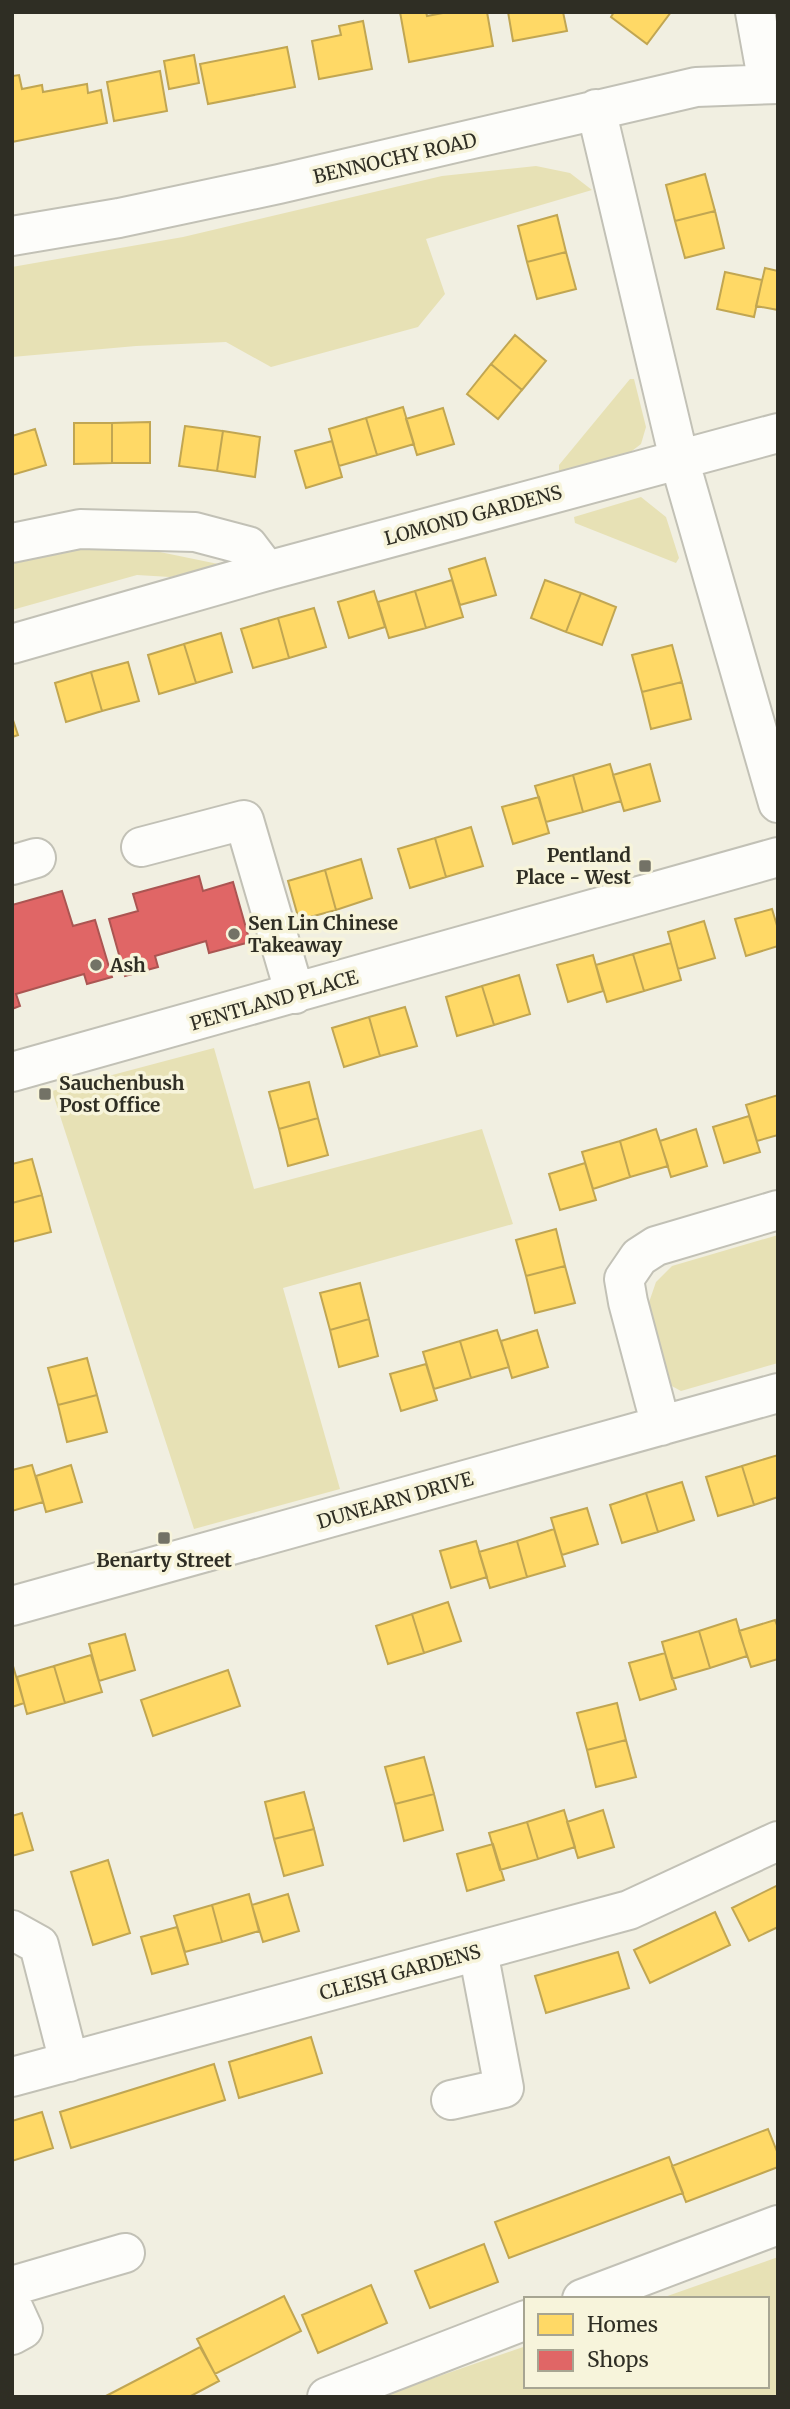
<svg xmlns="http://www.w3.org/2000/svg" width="790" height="2409" viewBox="0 0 790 2409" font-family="Merriweather,serif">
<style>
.green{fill:#e7e1b5}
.homes{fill:#ffd966;stroke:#c1a652;stroke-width:2}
.shops{fill:#e06666;stroke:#ab5552;stroke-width:2}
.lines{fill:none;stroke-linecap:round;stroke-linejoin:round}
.minor-casing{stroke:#c2c1b6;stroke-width:42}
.minor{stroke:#fdfdfa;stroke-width:38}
.poi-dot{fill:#737266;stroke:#f7f4db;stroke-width:2.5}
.labels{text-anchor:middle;stroke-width:7;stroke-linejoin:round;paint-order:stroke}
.street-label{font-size:19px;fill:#2f2e24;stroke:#f7f4db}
.poi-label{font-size:19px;font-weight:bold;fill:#2f2e24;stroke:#f7f4db;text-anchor:start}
</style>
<rect width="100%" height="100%" fill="#f1efe1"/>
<path class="green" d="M536 166 570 173 592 190 426 239 445 294 418 327 271 367 226 342 136 346 12 357V267L183 237 442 176Z
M630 379H634L646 427 641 444 628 454 559 472V465Z
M641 497 666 517 679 558 676 563 575 523 574 517Z
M83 545 155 551 223 565 170 577 137 575 12 610V560Z
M214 1048 254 1189 482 1129 513 1224 283 1288 340 1489 194 1529 52 1091Z
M778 1235V1363L681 1391 668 1384 647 1308 656 1282 672 1266Z
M778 2257V2397H379L526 2346V2386H767V2299H659Z"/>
<path class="homes" d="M400 12H426L427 16 448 12H487L493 46 409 62Z
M508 12H563L567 31 513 41Z
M614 12H671L647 44 611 17Z
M363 21 372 69 319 79 312 41 341 35 339 26Z
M287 47 295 87 208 104 200 64Z
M194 55 199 83 169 89 164 61Z
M160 71 167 111 114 121 107 82Z
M19 75 22 89 42 85 43 92 87 84 88 93 101 90 107 123 12 142V76Z
M705 174 715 211 675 221 666 185Z
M715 211 724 248 685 258 675 221Z
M557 215 566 252 527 262 518 226Z
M566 252 576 289 537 299 527 262Z
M765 268 778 271V310L756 306Z
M725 272 762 280 754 317 717 309Z
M515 335 546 361 522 390 491 364Z
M491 364 522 390 498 419 467 394Z
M403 407 414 444 377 455 366 418Z
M443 408 454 444 417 455 406 419Z
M366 418 377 455 339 466 329 429Z
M150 422V463H112V423Z
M74 423H112V463L74 464Z
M185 426 223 431 217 471 179 466Z
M35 429 46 465 12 475V436Z
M223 431 260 437 255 477 217 471Z
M332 441 342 477 306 488 295 451Z
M485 558 496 595 460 605 449 569Z
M452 580 463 617 426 628 415 591Z
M545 580 581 593 566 632 531 618Z
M374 591 385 627 349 638 338 602Z
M415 591 426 628 389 638 378 602Z
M581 593 616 607 602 645 566 632Z
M314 608 326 647 289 658 278 618Z
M278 618 289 658 253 668 241 629Z
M221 633 232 672 196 683 184 644Z
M184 644 196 683 159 694 148 655Z
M672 645 682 682 642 692 632 655Z
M128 662 139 701 102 711 91 672Z
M91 672 102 711 66 722 55 683Z
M682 682 691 719 651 729 642 692Z
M12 717 18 735 12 737Z
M610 764 621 801 583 812 573 775Z
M650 764 660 801 624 811 613 775Z
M573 775 583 812 546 822 535 786Z
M539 797 549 833 513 844 502 807Z
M471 827 483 866 446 877 435 838Z
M435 838 446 877 410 888 398 849Z
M361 859 372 898 336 910 325 870Z
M325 870 336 910 299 920 288 881Z
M772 909 778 929V946L746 956 735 919Z
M704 921 715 958 678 969 668 932Z
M671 943 681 980 644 991 633 954Z
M633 954 644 991 607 1002 596 965Z
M593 955 603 991 568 1002 557 965Z
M519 975 530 1014 494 1025 482 986Z
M482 986 494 1025 457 1036 446 997Z
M405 1007 417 1046 380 1056 369 1017Z
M369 1017 380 1056 344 1067 332 1028Z
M309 1082 318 1118 279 1129 269 1092Z
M778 1095V1135L757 1141 746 1105Z
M749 1116 760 1152 724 1163 713 1127Z
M318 1118 328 1155 288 1166 279 1129Z
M656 1129 668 1166 630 1177 620 1141Z
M696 1129 707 1166 671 1177 660 1141Z
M620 1141 630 1177 593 1189 582 1152Z
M32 1159 42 1195 12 1203V1164Z
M585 1163 596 1200 560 1210 549 1174Z
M42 1195 51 1232 12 1242V1203Z
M556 1229 565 1266 526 1276 516 1240Z
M565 1266 575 1303 535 1313 526 1276Z
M360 1283 369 1319 330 1330 320 1293Z
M369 1319 378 1356 339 1367 330 1330Z
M497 1330 509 1367 471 1378 460 1341Z
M537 1330 548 1367 512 1378 501 1341Z
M460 1341 471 1378 434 1389 423 1352Z
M87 1358 97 1395 58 1405 48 1368Z
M426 1364 437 1400 401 1411 390 1374Z
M97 1395 107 1432 67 1442 58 1405Z
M778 1455V1497L754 1505 742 1466Z
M32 1465 43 1502 12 1511V1470Z
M71 1465 82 1502 46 1512 36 1476Z
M742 1466 754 1505 718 1516 706 1477Z
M682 1482 694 1520 658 1532 646 1493Z
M646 1493 658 1532 622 1543 610 1505Z
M587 1508 598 1544 562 1555 551 1518Z
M554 1529 565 1566 527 1577 517 1541Z
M476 1541 487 1577 451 1588 440 1551Z
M517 1541 527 1577 490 1588 479 1552Z
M448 1602 461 1641 424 1653 412 1614Z
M412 1614 424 1653 388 1664 376 1626Z
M736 1619 747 1656 710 1668 699 1631Z
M775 1620 778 1628V1659L751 1667 739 1631Z
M699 1631 710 1668 672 1679 662 1642Z
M125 1634 135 1670 99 1681 89 1644Z
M665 1653 676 1689 640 1700 629 1663Z
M91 1655 102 1692 65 1703 54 1666Z
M13 1666 24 1703 12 1707V1667Z
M54 1666 65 1703 27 1714 17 1677Z
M228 1670 240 1706 153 1736 141 1700Z
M617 1703 626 1740 587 1750 577 1713Z
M626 1740 636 1777 596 1787 587 1750Z
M424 1757 434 1794 395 1804 385 1767Z
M304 1792 314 1829 274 1839 265 1802Z
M434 1794 443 1830 404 1841 395 1804Z
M564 1810 575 1847 538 1859 527 1822Z
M603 1810 614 1847 578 1858 567 1822Z
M22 1813 33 1850 12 1856V1816Z
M527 1822 538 1859 500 1870 489 1833Z
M314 1829 323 1865 284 1876 274 1839Z
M493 1844 504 1880 467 1891 457 1854Z
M108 1860 130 1933 93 1945 71 1872Z
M778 1885V1927L749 1941 732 1908Z
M249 1894 259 1931 222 1942 212 1905Z
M288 1894 299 1931 263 1942 252 1905Z
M212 1905 222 1942 185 1952 174 1916Z
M715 1912 730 1945 650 1983 634 1950Z
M177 1927 188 1964 152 1974 141 1937Z
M618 1952 629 1988 546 2013 535 1976Z
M311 2037 322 2073 239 2098 229 2062Z
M214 2064 225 2100 71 2148 60 2112Z
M42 2112 53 2148 12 2161V2121Z
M768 2129 778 2154V2167L686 2202 672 2166Z
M669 2157 683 2193 509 2258 495 2222Z
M484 2244 498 2282 430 2308 415 2271Z
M371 2285 387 2323 318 2353 302 2315Z
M284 2296 301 2331 215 2374 197 2339Z
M200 2347 219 2381 189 2397 106 2396Z"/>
<path class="shops" d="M199 876 203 891 233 882 250 942 209 953 206 941 155 956 158 967 125 976 109 919 138 911 133 894Z
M62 891 73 926 95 920 112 977 87 984 84 974 16 994 20 1006 12 1009V905Z"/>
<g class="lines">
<defs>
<path id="minor" d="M755 12 768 84
M596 109 679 459 778 803
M12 236 119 218 279 184 696 87 778 84
M12 543 80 529 195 532 248 546 267 571
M12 644 267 571 778 433
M141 847 244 820 295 994
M12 865 36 858
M12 1072 778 857
M661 1426 628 1302 624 1279 639 1257 656 1246 778 1210
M12 1606 778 1393
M12 1930 39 1945 69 2062
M12 2077 629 1910 778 1841
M451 2100 504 2088 478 1951
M12 2286 125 2253
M582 2299 778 2225
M12 2305 23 2329 12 2335
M327 2397 526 2320"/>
</defs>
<use href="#minor" class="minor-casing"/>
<use href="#minor" class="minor"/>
</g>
<g class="poi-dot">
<rect x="638" y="859" width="14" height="14" rx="3.5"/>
<circle cx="234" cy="934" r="7"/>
<circle cx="96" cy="965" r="7"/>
<rect x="38" y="1087" width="14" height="14" rx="3.5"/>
<rect x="157" y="1531" width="14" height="14" rx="3.5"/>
</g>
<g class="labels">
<g class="street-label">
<text transform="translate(395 158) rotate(-13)" y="7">BENNOCHY ROAD</text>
<text transform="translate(473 515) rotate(-15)" y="7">LOMOND GARDENS</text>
<text transform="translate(274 1000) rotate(-16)" y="7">PENTLAND PLACE</text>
<text transform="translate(395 1500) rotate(-16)" y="7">DUNEARN DRIVE</text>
<text transform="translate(400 1972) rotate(-15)" y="7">CLEISH GARDENS</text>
</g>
<g class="poi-label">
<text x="631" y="862" text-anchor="end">Pentland<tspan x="631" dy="22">Place - West</tspan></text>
<text x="248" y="930">Sen Lin Chinese<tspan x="248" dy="22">Takeaway</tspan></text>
<text x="110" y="972">Ash</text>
<text x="59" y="1090">Sauchenbush<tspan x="59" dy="22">Post Office</tspan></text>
<text x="164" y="1567" text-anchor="middle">Benarty Street</text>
</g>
</g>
<rect width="790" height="2409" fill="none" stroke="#2f2e24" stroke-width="28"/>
<rect x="524" y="2297" width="245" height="91" fill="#f7f4db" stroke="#a7a592" stroke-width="2"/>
<rect x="538" y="2314" width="35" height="21" fill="#ffd966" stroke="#a7a592" stroke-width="2"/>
<text x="587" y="2332" font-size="21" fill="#2f2e24">Homes</text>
<rect x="538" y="2350" width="35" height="21" fill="#e06666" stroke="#a7a592" stroke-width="2"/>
<text x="587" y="2367" font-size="21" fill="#2f2e24">Shops</text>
</svg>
